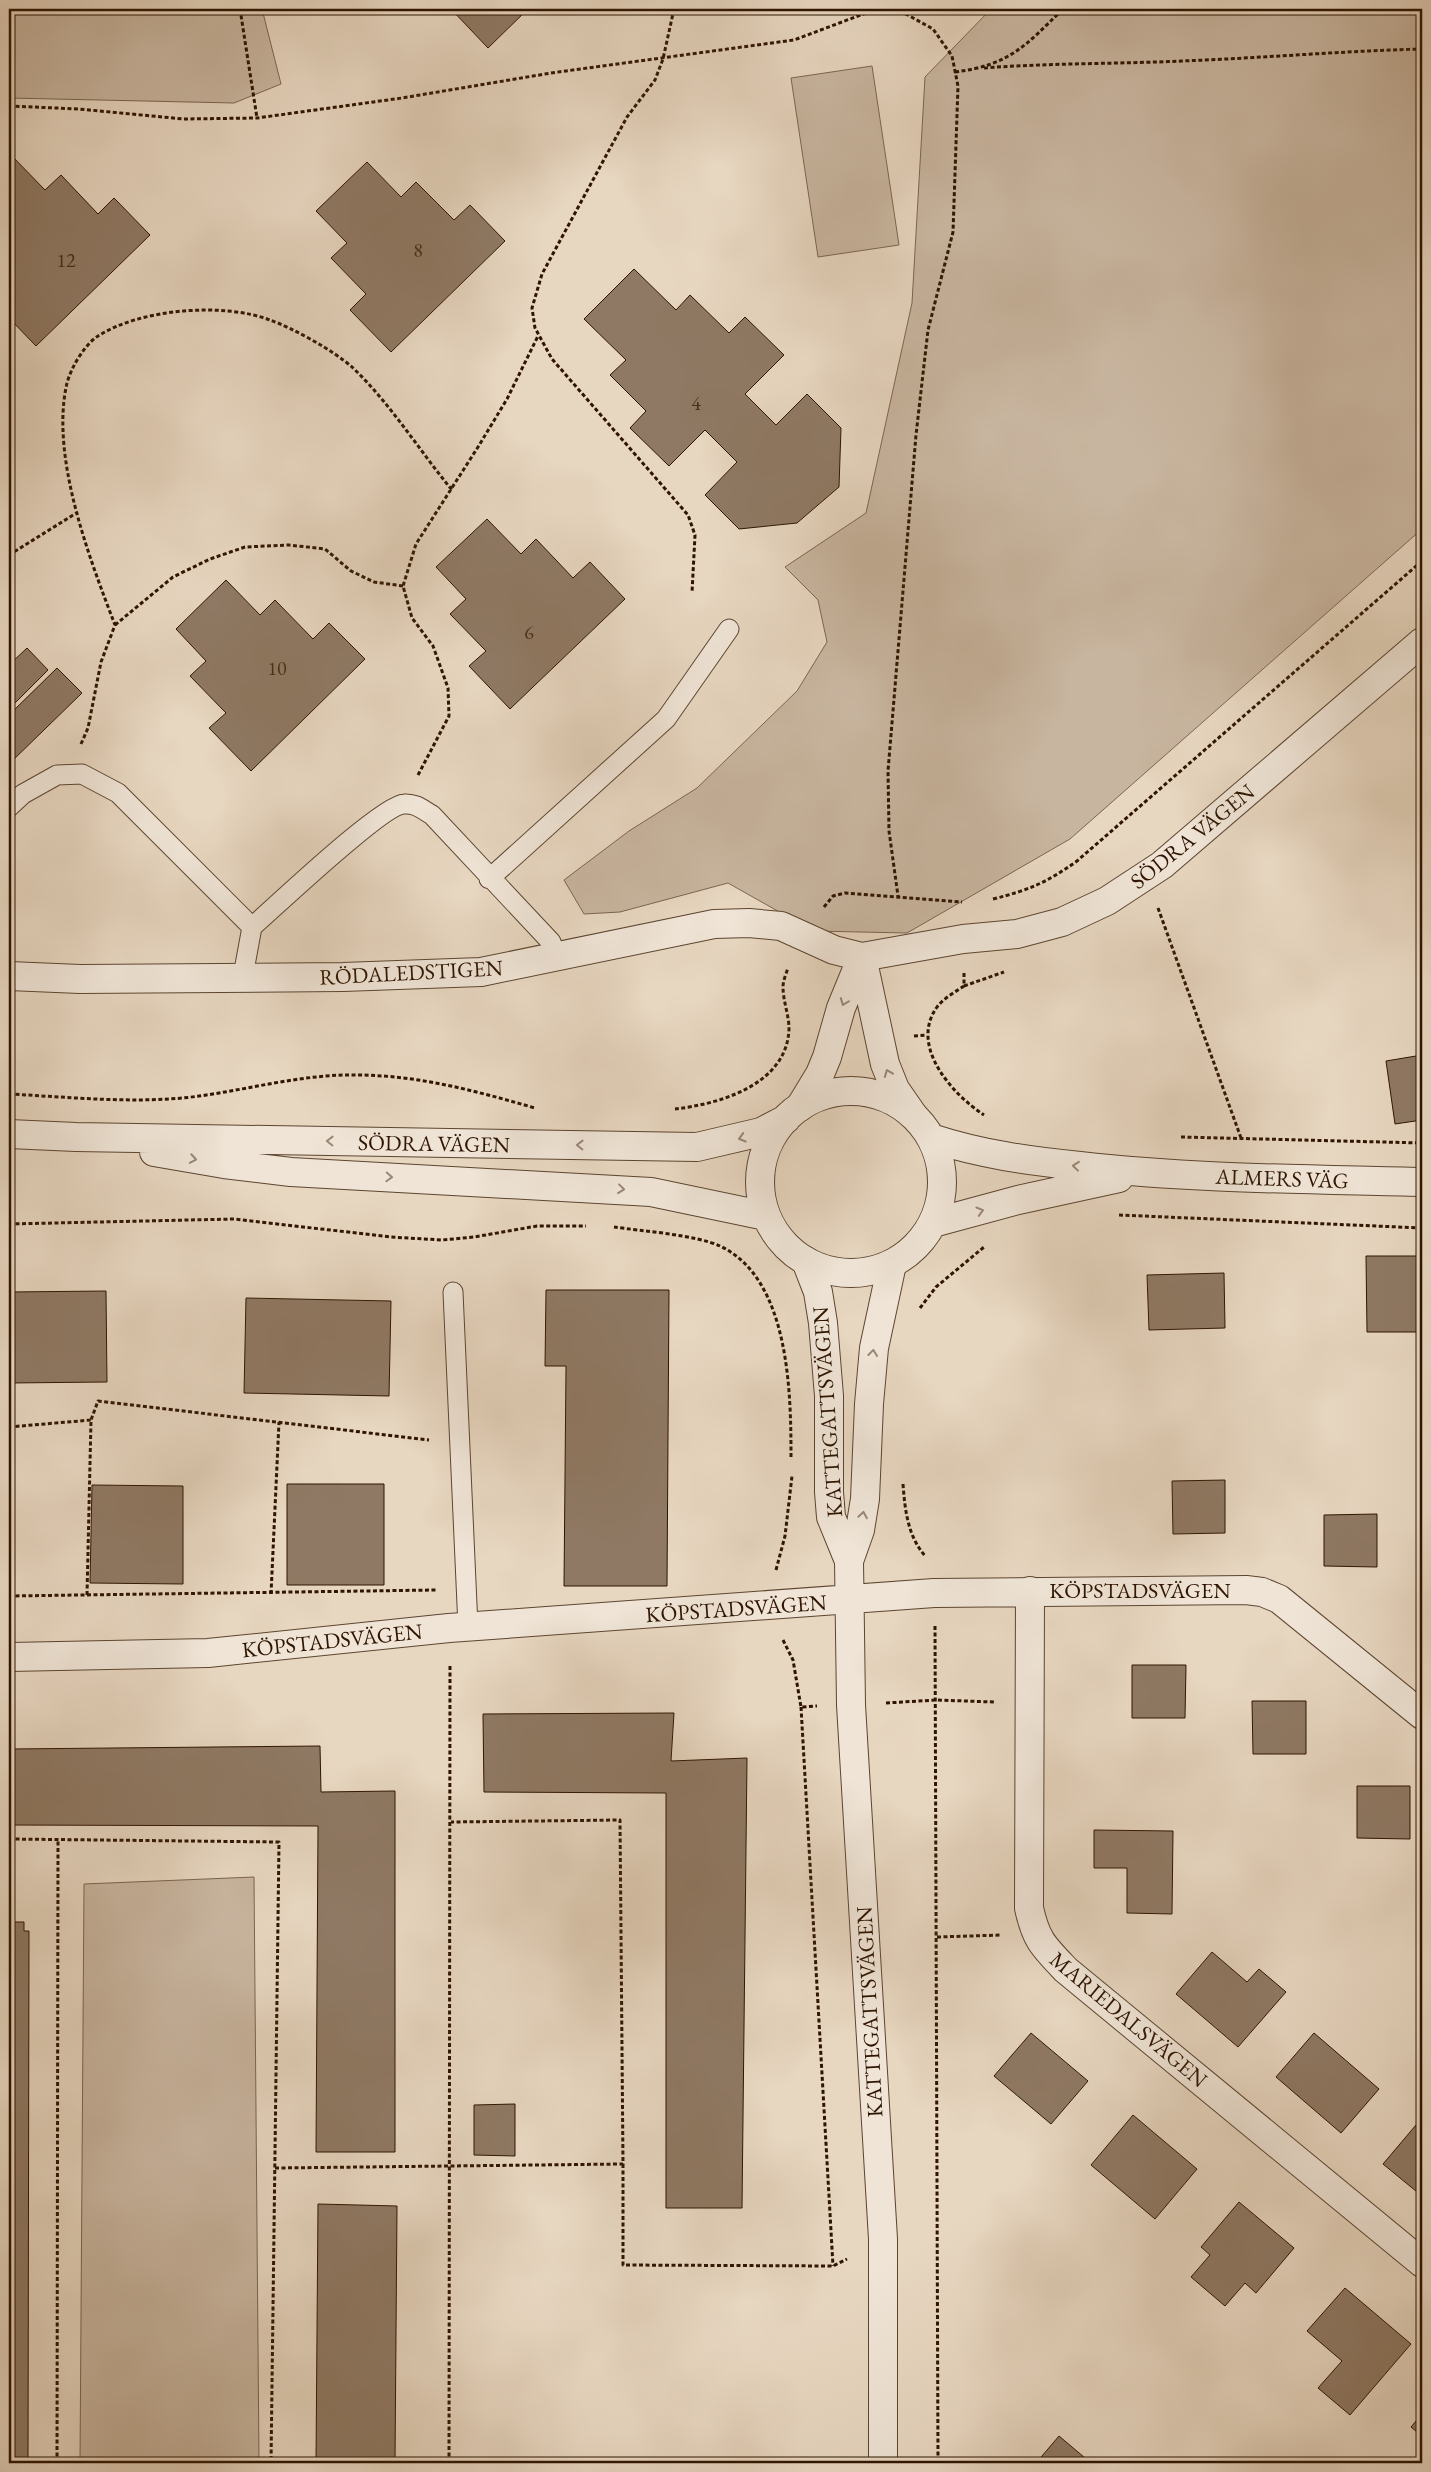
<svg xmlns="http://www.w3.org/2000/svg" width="1431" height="2472" viewBox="0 0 1431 2472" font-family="'EB Garamond',serif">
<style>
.green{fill:#c8b59f;stroke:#7c6550}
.building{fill:#8f7964;stroke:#2f1500}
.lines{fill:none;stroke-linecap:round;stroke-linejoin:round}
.service-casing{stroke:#5d4530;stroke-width:21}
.minor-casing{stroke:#5d4530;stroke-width:30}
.tertiary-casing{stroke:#5d4530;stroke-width:30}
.path{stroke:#2f1500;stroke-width:3;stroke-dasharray:4 2.5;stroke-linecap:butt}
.service{stroke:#efe4d6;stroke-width:19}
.minor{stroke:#efe4d6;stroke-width:28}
.tertiary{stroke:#efe4d6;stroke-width:28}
.oneway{stroke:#998776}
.labels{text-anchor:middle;stroke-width:4;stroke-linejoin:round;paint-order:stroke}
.number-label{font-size:20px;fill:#472e19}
.street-label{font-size:22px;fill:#2f1500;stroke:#efe4d6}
</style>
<rect width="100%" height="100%" fill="#e7d6c0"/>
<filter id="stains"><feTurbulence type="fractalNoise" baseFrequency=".004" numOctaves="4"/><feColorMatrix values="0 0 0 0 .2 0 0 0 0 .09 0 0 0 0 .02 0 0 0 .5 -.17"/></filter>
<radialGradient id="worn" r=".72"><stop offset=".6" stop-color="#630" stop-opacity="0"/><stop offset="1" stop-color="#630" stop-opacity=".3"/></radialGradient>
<path class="green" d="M9 9H262L281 84 234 103 9 98Z
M991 9H1422V529L1070 839 907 933 813 931 728 883 620 912 584 914 564 880 629 831 697 788 797 691 827 642 818 600 785 567 866 513 912 303 925 77Z
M872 66 899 245 818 257 791 78Z
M254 1877 259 2463H80L84 1884Z"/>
<path class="building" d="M451 9H528L488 48Z
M11 155 45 190 61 175 98 214 114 198 150 235 36 346 9 318V290L11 288 9 285V158Z
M367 162 401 197 416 182 454 220 470 205 505 241 391 352 350 310 366 294 331 258 347 243 316 211Z
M634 269 676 310 690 295 729 333 745 317 784 355 745 394 776 425 807 394 841 428 839 487 797 523 739 529 705 495 737 462 705 430 669 466 630 428 646 411 610 375 626 360 584 319Z
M9 515 14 520 9 525Z
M487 519 521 554 536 539 573 578 590 562 625 599 510 709 469 666 486 651 450 614 466 599 436 567Z
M226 580 260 615 275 600 313 639 329 623 365 659 251 771 209 728 226 713 190 676 206 661 176 629Z
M27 648 48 670 9 709V665Z
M57 668 82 693 9 764V715Z
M1422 1055V1120L1395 1124 1386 1061Z
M1366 1256H1422V1332H1367Z
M1224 1273 1225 1328 1149 1330 1147 1275Z
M546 1290H669L667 1586H564L566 1366H545Z
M106 1291 107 1382 9 1383V1292Z
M246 1298 391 1301 389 1396 244 1393Z
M1225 1480V1533L1173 1534 1172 1481Z
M287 1484H384V1585H287Z
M92 1485 183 1486V1584L90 1583Z
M1377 1514V1567L1324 1566V1515Z
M1132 1665H1186L1185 1718H1132Z
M1252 1701H1306V1754H1253Z
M674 1713 671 1761 747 1758 742 2208H666V1793L484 1792 483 1714Z
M320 1746 321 1792 395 1791V2152H316L318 1826 9 1825V1749Z
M1357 1786H1410V1839L1357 1838Z
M1094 1830 1173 1831 1172 1914 1127 1913V1868H1094Z
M9 1922H24V1931H29L28 2463H9Z
M1212 1952 1247 1982 1259 1969 1286 1992 1238 2047 1176 1994Z
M1031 2033 1088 2081 1051 2124 994 2076Z
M1314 2033 1379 2089 1341 2133 1276 2077Z
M515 2104V2156L474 2155V2105Z
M1133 2115 1197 2169 1155 2219 1091 2165Z
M1416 2125 1422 2130V2196L1383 2164Z
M1239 2202 1294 2248 1256 2293 1245 2283 1225 2306 1191 2277 1210 2255 1201 2247Z
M318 2204 397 2206 395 2463H316Z
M1345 2288 1411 2344 1350 2415 1318 2388 1342 2361 1307 2331Z
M1422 2414V2436L1411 2427Z
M1059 2436 1091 2463H1036Z"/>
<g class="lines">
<defs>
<path id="service" d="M9 807 23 794 57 775 82 774 118 793 252 927C275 907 382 805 404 804 416 803 423 810 432 815L551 942 557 958
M489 879 666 719 729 629
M243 976 252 927
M453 1292 468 1627"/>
<path id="minor" d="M862 957 885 1064 895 1089 913 1115
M9 976 80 979 343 977 481 972 714 924 749 923 781 926 834 950 862 957 963 939 1017 934 1062 922 1107 901 1162 865 1422 642
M800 1107 820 1074 827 1057 841 1008 862 957
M806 1261 818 1292 823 1323 829 1396V1492L831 1517 849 1561 851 1705 883 2239V2463
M849 1561 860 1530 865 1499 869 1404 874 1348 892 1264
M1030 1591 1029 1908C1036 1940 1043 1946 1066 1970L1422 2263
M9 1657 208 1653 449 1628 934 1593 1246 1590 1262 1592 1279 1599 1422 1715"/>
<path id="tertiary" d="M760 1182a91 91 0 1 1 182 0a91 91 0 1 1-182 0Z
M9 1134 76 1137 697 1147 761 1132 786 1119
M931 1138C980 1154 1029 1161 1080 1166 1193 1179 1308 1179 1422 1182
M154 1152 224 1164 291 1172 651 1192 766 1216
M933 1223 1018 1200 1119 1178"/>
</defs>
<use href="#service" class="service-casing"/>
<use href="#minor" class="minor-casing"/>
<use href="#tertiary" class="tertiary-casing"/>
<path class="path" d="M240 9 257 118
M674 9 663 59 655 80 627 117 542 274 532 308 535 328 552 359 688 515 695 535 692 593
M874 10 897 9 933 29 952 56 958 86 953 232 928 330 916 435 888 771 889 831 898 896
M984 68C1050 63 1116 64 1182 61 1262 58 1342 51 1422 49
M955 72C1010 65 1025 46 1063 9
M9 106 79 109 183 119 257 118 402 98 551 73 794 40 874 10
M9 555 78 512
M115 625 173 577 210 559 245 547 289 545 325 549 351 571 374 582 403 586
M81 744 88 728 101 662 115 625C89 557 50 456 67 383 71 368 84 345 98 336 140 309 223 302 270 320 293 328 334 351 352 367 390 403 419 450 452 490
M418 775 449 716 448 688 433 646 412 618 403 586 416 544 478 447 507 399 538 336
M993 899C1029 890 1046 883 1077 861L1422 561
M824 907 833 896 845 893 962 902
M1158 908 1241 1138
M964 973V986C955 992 944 998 937 1007 909 1046 952 1094 984 1115
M964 986 1004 972
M914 1036 927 1035
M9 1094C67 1097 125 1103 183 1098 241 1092 298 1074 356 1075 418 1075 476 1091 535 1108
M675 1109C719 1104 787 1085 789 1029 789 1015 783 1001 783 987 783 981 786 974 788 968
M1181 1137 1422 1143
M1119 1215 1422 1228
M9 1224 234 1219 391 1237 442 1240 474 1237 537 1226H586
M614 1227C642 1231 696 1235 720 1246 790 1279 791 1393 791 1459
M920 1308 936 1287 984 1247
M9 1427 91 1420
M903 1484C905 1511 908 1537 926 1557
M776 1570 785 1536 792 1476
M271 1594 279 1422
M87 1595 91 1420 98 1401 429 1440
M9 1596 436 1590
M935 1626 938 2463
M783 1640 793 1660 801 1707 817 1706
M886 1703 937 1700 994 1702
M801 1707 833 2266
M9 1839 279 1842 271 2463
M937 1937 1002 1935
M623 2164V2265L833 2266 847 2259
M275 2168 623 2164 620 1820 451 1822
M57 2463 58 1840
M449 2463 450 1664"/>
<use href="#service" class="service"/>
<use href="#minor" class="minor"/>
<use href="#tertiary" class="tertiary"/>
</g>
<defs><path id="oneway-chevron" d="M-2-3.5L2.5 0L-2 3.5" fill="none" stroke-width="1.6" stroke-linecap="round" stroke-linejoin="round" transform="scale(1.25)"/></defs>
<g class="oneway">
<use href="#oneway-chevron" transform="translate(844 1002) rotate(111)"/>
<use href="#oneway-chevron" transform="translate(888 1073) rotate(-112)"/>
<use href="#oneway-chevron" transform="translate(742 1138) rotate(164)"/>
<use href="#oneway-chevron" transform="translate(330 1141) rotate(-179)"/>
<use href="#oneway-chevron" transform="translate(580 1145) rotate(-179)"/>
<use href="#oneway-chevron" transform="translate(193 1159) rotate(10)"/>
<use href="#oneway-chevron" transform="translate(1076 1166) rotate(-174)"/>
<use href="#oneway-chevron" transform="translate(389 1177) rotate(3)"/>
<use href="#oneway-chevron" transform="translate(621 1189) rotate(6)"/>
<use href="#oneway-chevron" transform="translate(980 1211) rotate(-16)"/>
<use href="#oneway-chevron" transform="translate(873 1353) rotate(-83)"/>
<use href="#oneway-chevron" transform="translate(863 1515) rotate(-81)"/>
</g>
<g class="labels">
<g class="number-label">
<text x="418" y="257">8</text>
<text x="66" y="267">12</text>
<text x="696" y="410">4</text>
<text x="529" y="639">6</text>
<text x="277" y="675">10</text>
</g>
<g class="street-label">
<text transform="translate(1192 836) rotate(-39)" y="8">SÖDRA VÄGEN</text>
<text transform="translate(411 972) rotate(-3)" y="8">RÖDALEDSTIGEN</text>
<text transform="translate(434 1143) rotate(1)" y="8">SÖDRA VÄGEN</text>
<text transform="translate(1282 1178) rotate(2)" y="8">ALMERS VÄG</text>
<text transform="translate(827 1412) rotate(-94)" y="8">KATTEGATTSVÄGEN</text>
<text x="1140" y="1598">KÖPSTADSVÄGEN</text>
<text transform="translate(736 1608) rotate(-4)" y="8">KÖPSTADSVÄGEN</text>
<text transform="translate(332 1640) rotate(-6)" y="8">KÖPSTADSVÄGEN</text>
<text transform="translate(869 2012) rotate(-93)" y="8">KATTEGATTSVÄGEN</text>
<text transform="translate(1129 2019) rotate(40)" y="8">MARIEDALSVÄGEN</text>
</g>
</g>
<rect width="1431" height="2472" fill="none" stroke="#e7d6c0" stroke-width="30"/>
<rect x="10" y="10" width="1411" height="2452" fill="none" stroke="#2f1500" stroke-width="2.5"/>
<rect x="15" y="15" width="1401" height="2442" fill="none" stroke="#2f1500"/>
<rect width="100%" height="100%" filter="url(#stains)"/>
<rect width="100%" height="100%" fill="url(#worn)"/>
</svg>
